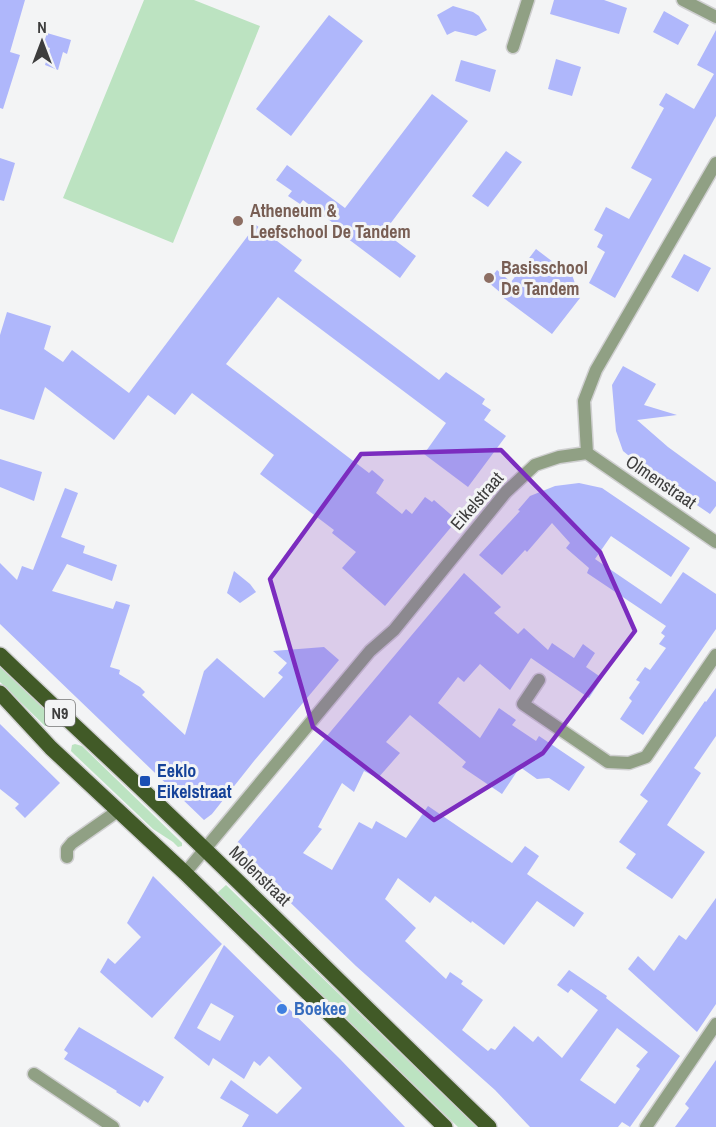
<svg xmlns="http://www.w3.org/2000/svg" width="716" height="1127" viewBox="0 0 716 1127" font-family="'Archivo Narrow',sans-serif">
<style>
.green{fill:#bce3c1}
.building{fill:#afb7fb;fill-rule:evenodd}
.lines{fill:none;stroke-linecap:round;stroke-linejoin:round}
.street-casing{stroke:#cfcfd0;stroke-width:15}
.primary-casing{stroke:#cfcfd0;stroke-width:18}
.street{stroke:#90a084;stroke-width:12}
.primary{stroke:#415a27;stroke-width:15}
.marked{fill:#7b2cbf;fill-opacity:0.2;stroke:#7b2cbf;stroke-width:4.5;stroke-linejoin:round}
.education-dot{fill:#8d6e63;stroke:#f3f4f5;stroke-width:2}
.transit-dot{fill:#1a4fb4;stroke:#f3f4f5;stroke-width:2}
.shop-dot{fill:#3f7fe0;stroke:#f3f4f5;stroke-width:2}
.labels{text-anchor:middle;stroke-width:6;stroke-linejoin:round;paint-order:stroke}
.shield{fill:#f3f4f5;stroke:#747474;stroke-width:1.5}
.shield-label{font-size:16px;font-weight:bold;fill:#3d3d3d}
.education-label{font-size:18px;font-weight:bold;fill:#785e54;stroke:#f3f4f5;text-anchor:start}
.street-label{font-size:18px;fill:#3d3d3d;stroke:#f3f4f5}
.transit-label{font-size:18px;font-weight:bold;fill:#164399;stroke:#f3f4f5;text-anchor:start}
.shop-label{font-size:18px;font-weight:bold;fill:#366cbe;stroke:#f3f4f5;text-anchor:start}
</style>
<rect width="100%" height="100%" fill="#f3f4f5"/>
<path class="green" d="M144 0H194L260 26 173 243 63 198Z
M0 666 53 718V726H45L0 682Z
M75 744 82 746 178 839 182 843V846L178 847 173 842 153 829 75 755 71 751 72 745Z
M226 885 477 1127H458L216 894Z"/>
<path class="building" d="M0 0H25L10 52 20 55 3 109 0 108Z
M554 0H604L627 8 619 34 550 14Z
M453 6 473 12 479 16 487 30 476 36 455 31 447 35 437 15Z
M664 11 689 25 678 45 653 32Z
M329 15 363 41 291 136 256 109Z
M716 30V116L615 298 589 283 605 252 597 247 603 235 594 230 606 207 629 219 652 179 631 168 664 108 659 105 666 93 694 109 714 74 697 65Z
M47 33 71 40 67 54 63 52 58 70 45 65 50 48 43 46Z
M556 59 581 67 572 96 548 89Z
M461 60 496 70 490 92 455 81Z
M432 94 468 121 384 232 416 256 400 278 339 232 341 229 303 200 300 204 288 196 292 191 276 180 287 165 345 208Z
M506 151 522 162 488 207 472 196Z
M0 158 15 163 4 201 0 200Z
M256 225 302 260 294 271 439 380 446 372 485 399 482 404 491 410 484 420 506 436 468 487 424 454 446 423 278 297 226 364 369 473 372 470 384 480 376 493 402 514 406 509 412 514 425 497 432 502 434 500 457 520 385 606 342 568 356 552 332 533 334 530 260 474 274 455 192 393 175 415 148 395 114 440 45 387 34 420 0 409V335L7 312 51 326 44 349 63 362 72 350 129 393Z
M536 249 553 262 568 263 580 298 552 334 501 296 502 294 488 282 497 270 511 282Z
M684 254 711 268 698 292 671 277Z
M623 366 656 384 644 405 677 415 637 420 668 447 716 482V506L710 514 650 473 623 451 616 431 612 385Z
M0 459 42 472 34 501 0 487Z
M579 483 602 488 690 548 671 577 611 536 595 559 661 604 683 572 716 594V629L643 735 620 719 632 701 629 698 640 682 636 680 645 667 650 670 666 648 659 644 665 636 661 633 666 626 587 573 589 568 566 548 570 543 552 523 527 552 525 550 502 575 479 555 520 511 518 510 530 496 555 486Z
M65 488 78 493 61 537 85 546 83 553 117 565 112 581 67 564 52 591 113 609 116 601 130 605 110 667 120 670 119 674 140 687 145 692 142 695 185 735 204 671 217 658 264 698 283 677 278 673 287 663 273 651 324 647 339 660 254 761 212 814 204 820 0 624V563L17 580 22 566 33 570Z
M234 571 250 584 256 592 240 603 227 593Z
M464 573 501 607 494 613 518 634 524 628 548 650 552 643 574 658 583 644 595 653 586 667 602 678 589 698 531 658 510 690 480 664 464 682 458 677 438 703 480 738 499 708 516 720 512 725 536 741 539 736 585 767 569 791 549 778 537 779 520 767 502 794 462 767 466 762 410 715 386 742 400 753 378 778 364 771 354 792 342 783 318 827 322 829 303 853 332 870 359 822 372 829 376 821 406 838 428 806 512 863 525 846 539 856 527 874 584 913 574 927 537 901 504 945 472 921 471 923 435 896 430 903 398 878 385 899 416 928 405 941 446 979 450 972 463 981 461 984 483 1000 462 1030 488 1051 491 1048 495 1050 514 1026 533 1042 538 1036 562 1058 598 1010 571 989 568 993 557 985 569 970 607 996 606 998 680 1056 630 1127 622 1122 618 1127H530L495 1090 356 966 236 850V844ZM617 1028 648 1052 636 1066 640 1069 615 1104 580 1080Z
M716 688V736L694 768 701 773 667 825 705 852 672 899 626 868 636 854 619 842 648 801 640 795 705 701 706 702Z
M0 724 60 783 25 818 15 808 19 804 0 789Z
M153 876 222 944 152 1018 100 972 108 958 115 964 141 937 127 923Z
M716 898V1004L697 1032 628 969 638 956 654 971 679 935 686 940Z
M224 945 340 1059 405 1127H242L249 1115 220 1098 231 1080 277 1114 302 1088 269 1056 260 1066 254 1061 244 1079 213 1058 209 1066 174 1038ZM211 1003 234 1016 220 1041 197 1028Z
M79 1027 164 1077 148 1103 144 1100 140 1107 116 1092 117 1091 64 1059 68 1053 64 1050Z
M716 1060V1127H675L689 1108 685 1104Z"/>
<g class="lines">
<defs>
<path id="street" d="M683 0 716 17
M513 47 528 0
M587 453 584 401 596 370 716 163
M587 453 716 542
M539 680 523 704 608 762 629 763 646 757 716 655
M67 857V849L72 843 119 810
M185 873 370 651 394 630 506 492 535 465 559 457 587 453
M34 1074 113 1127
M646 1127 716 1024"/>
<path id="primary" d="M0 655C63 716 128 775 191 836 291 932 389 1031 489 1127
M0 693 51 748 185 873 445 1127"/>
</defs>
<use href="#street" class="street-casing"/>
<use href="#primary" class="primary-casing"/>
<use href="#street" class="street"/>
<use href="#primary" class="primary"/>
</g>
<path class="marked" d="M501 450 600 552 635 631 543 753 434 820 313 727 270 579 361 454Z"/>
<g class="education-dot">
<circle cx="238" cy="221" r="6"/>
<circle cx="489" cy="278" r="6"/>
</g>
<rect class="transit-dot" x="139" y="775" width="12" height="12" rx="3"/>
<circle class="shop-dot" cx="282" cy="1009" r="6"/>
<g class="labels">
<rect class="shield" x="45" y="700" width="30" height="26" rx="4.5"/>
<g class="shield-label">
<text x="60" y="719">N9</text>
</g>
<g class="education-label">
<text x="250" y="217">Atheneum &amp;<tspan x="250" dy="21">Leefschool De Tandem</tspan></text>
<text x="501" y="274">Basisschool<tspan x="501" dy="21">De Tandem</tspan></text>
</g>
<g class="street-label">
<text transform="translate(661 482) rotate(34)" y="6">Olmenstraat</text>
<text transform="translate(477 501) rotate(-49)" y="6">Eikelstraat</text>
<text transform="translate(260 876) rotate(44)" y="6">Molenstraat</text>
</g>
<g class="transit-label">
<text x="157" y="777">Eeklo<tspan x="157" dy="21">Eikelstraat</tspan></text>
</g>
<g class="shop-label">
<text x="294" y="1015">Boekee</text>
</g>
</g>
<g transform="translate(42 42)" stroke="#f3f4f5" stroke-width="4.5" paint-order="stroke">
<path d="M0-4.5L10 22L0 15L-10 22Z" fill="#3d3d3d"/>
<text y="-9" font-size="16" font-weight="bold" text-anchor="middle" fill="#3d3d3d">N</text>
</g>
</svg>
